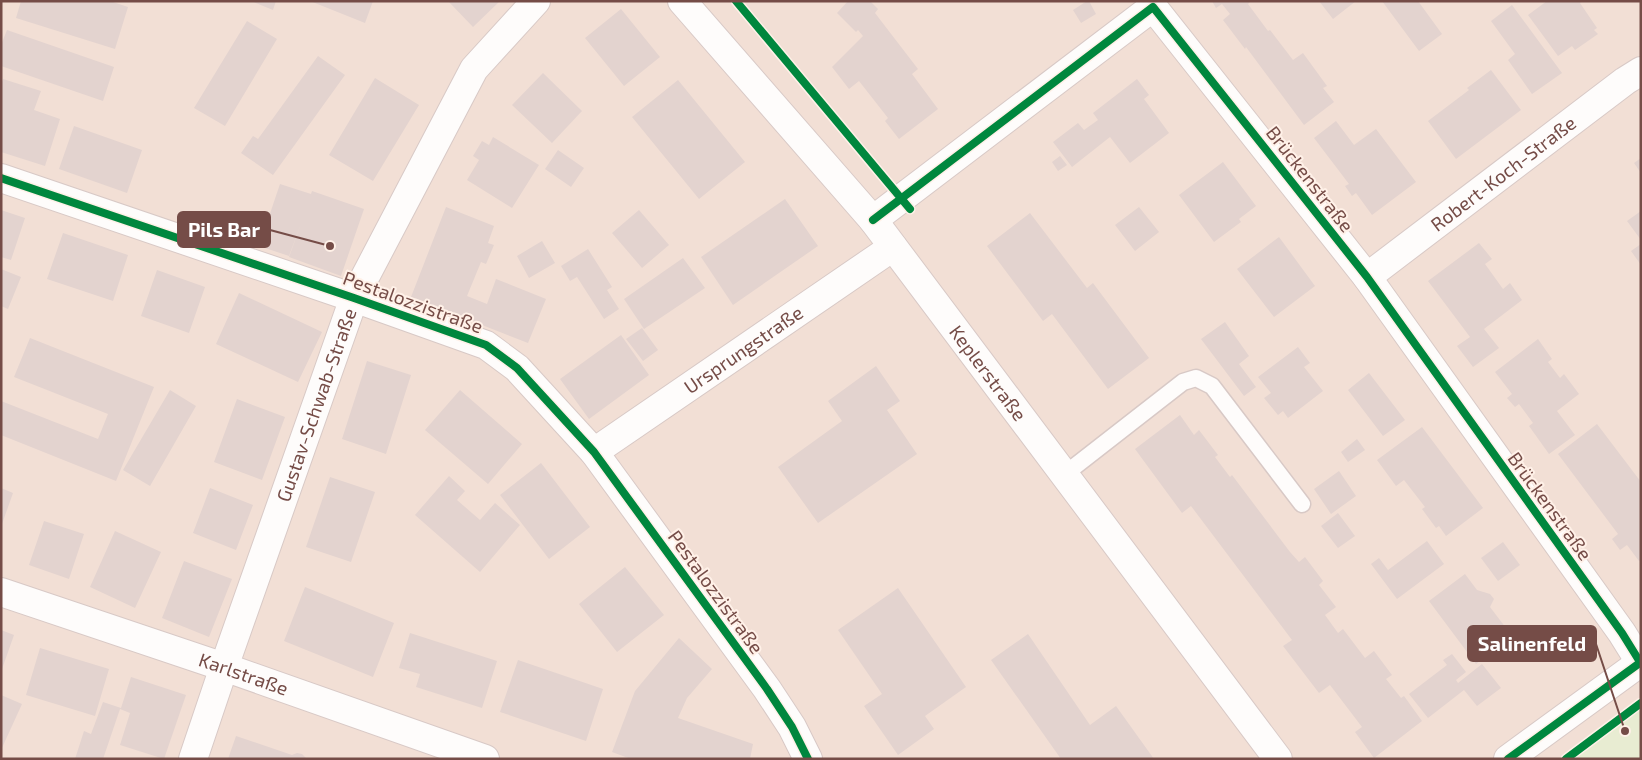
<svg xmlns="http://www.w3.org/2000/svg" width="1642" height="760" viewBox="0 0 1642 760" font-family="'Exo 2',sans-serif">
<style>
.residential{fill:#f2dfd5}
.green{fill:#e8ecd2}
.building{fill:#e3d3cf}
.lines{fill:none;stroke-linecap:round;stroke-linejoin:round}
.service-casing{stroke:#d8c9c6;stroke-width:19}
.minor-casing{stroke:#d8c9c6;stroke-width:30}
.tertiary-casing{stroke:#d8c9c6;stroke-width:30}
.service{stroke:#fefcfb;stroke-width:16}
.minor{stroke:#fefcfb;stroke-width:28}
.tertiary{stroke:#fefcfb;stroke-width:28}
.cycleway-casing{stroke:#fff1e8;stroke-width:11}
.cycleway{stroke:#00873e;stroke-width:8}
.labels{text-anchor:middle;stroke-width:4;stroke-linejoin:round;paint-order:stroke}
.street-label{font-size:19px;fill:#754c47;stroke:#fff1e8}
.leader{fill:none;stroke:#754c47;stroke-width:2}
.callout-dot{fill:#754c47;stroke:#fff1e8;stroke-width:2}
.callout{fill:#754c47;stroke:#754c47;stroke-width:2}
.callout-label{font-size:20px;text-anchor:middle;font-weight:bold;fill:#fff}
</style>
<rect width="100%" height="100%" fill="#f7ede7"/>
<path class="residential" d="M1 1H1641V759H1Z"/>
<path class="green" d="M1641 704V759H1576Z"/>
<path class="building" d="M21 1H110L128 7 115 49 16 18Z
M251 1H276L273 10Z
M310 1H373L365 23Z
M448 1H500L473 27Z
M848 1H870L878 9 875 13 918 69 912 74 938 109 899 139 885 121 888 118 859 81 849 89 832 67 863 36 858 30 856 32 837 13Z
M1087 1H1089L1096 14 1081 23 1073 10Z
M1212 1H1251L1248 4 1268 31 1270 30 1293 60 1303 53 1327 86 1323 88 1334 102 1304 125 1246 47 1245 49 1223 20 1230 14 1222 4 1216 8Z
M1319 1H1356L1333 19Z
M1382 1H1418L1442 34 1419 51Z
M1547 1H1582L1580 3 1597 28 1594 30 1598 34 1575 50 1572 46 1558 56 1528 15Z
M1512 5 1562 73 1532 94 1508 60 1515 54 1491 21Z
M621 9 660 57 624 86 585 38Z
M247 21 277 39 225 126 194 108Z
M7 30 114 67 103 101 1 66V45Z
M318 56 345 75 273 175 241 153 253 136 258 139Z
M1491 70 1521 110 1456 159 1428 121 1469 90 1467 88Z
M543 73 582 111 552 143 512 105Z
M375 78 419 105 373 181 329 155Z
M3 79 41 91 34 110 60 119 45 166 1 152V85Z
M1137 79 1149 95 1144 99 1169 133 1130 163 1110 137 1072 167 1053 142 1078 123 1084 130 1098 120 1093 113Z
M678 80 745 162 699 199 632 117Z
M1336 121 1354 145 1376 129 1416 182 1372 215 1356 193 1352 196 1345 186 1349 184 1314 138Z
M74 126 142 150 127 193 59 169Z
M493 137 539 165 512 208 467 180 479 160 473 156 482 141 489 145Z
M558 150 584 168 571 187 545 169Z
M1060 156 1067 165 1058 171 1052 162Z
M1641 158V173L1634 163Z
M1223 162 1256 206 1239 219 1241 222 1214 242 1179 195Z
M280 184 311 194 312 191 364 209 341 276 289 257 301 224 289 256 259 246Z
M785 199 818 246 733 305 701 257Z
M446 207 494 226 488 243 494 245 486 264 481 262 467 296 487 304 496 279 546 299 528 343 411 297Z
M1139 207 1159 232 1135 251 1115 225Z
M1 210 25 218 11 260 1 257Z
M639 210 669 245 642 268 612 233Z
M1641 211V240L1627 221Z
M1030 213 1087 288 1093 283 1149 358 1108 389 1052 314 1043 321 987 246Z
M63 233 128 255 113 301 47 279Z
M1279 237 1315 286 1274 317 1237 269Z
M542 241 555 263 529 278 517 256Z
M1479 243 1492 259 1485 264 1503 289 1510 283 1522 300 1484 329 1499 348 1473 367 1457 346 1470 337 1428 281Z
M1641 244V265L1631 251Z
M588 249 612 287 607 290 619 309 604 319 577 277 570 281 561 266Z
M683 258 705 288 644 329 624 299Z
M1 269 21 277 8 309 1 306Z
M157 270 205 287 189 333 141 316Z
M239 293 322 332 298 382 216 344Z
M1225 322 1249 356 1239 364 1256 387 1244 396 1201 339Z
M642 328 658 350 643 361 626 339Z
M621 335 649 375 589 419 560 379Z
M30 338 154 387 116 481 1 435V401L98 439 108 414 14 377Z
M1538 339 1552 359 1548 362 1560 378 1564 374 1579 394 1557 411 1575 435 1549 454 1529 426 1533 423 1519 404 1515 407 1507 398 1512 394 1495 372Z
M1298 347 1310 363 1304 367 1323 391 1288 418 1283 411 1278 415 1264 398 1271 393 1258 377Z
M367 361 411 375 386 454 342 439Z
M876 366 900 401 887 410 917 454 818 523 778 467 842 421 828 401Z
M1369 373 1405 420 1383 436 1348 390Z
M170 390 196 406 150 486 123 470Z
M460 390 522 444 488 484 425 430Z
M237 399 285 417 262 480 214 462Z
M1180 415 1194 435 1199 430 1218 455 1215 457 1230 477 1232 475 1290 552 1299 562 1305 557 1323 581 1319 585 1336 607 1325 615 1338 633 1343 629 1365 658 1374 651 1392 675 1386 679 1401 698 1404 696 1422 721 1374 758 1355 732 1362 727 1330 685 1319 693 1283 646 1292 640 1191 506 1182 513 1135 449Z
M1597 424 1641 482V560L1639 561 1627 545 1620 550 1612 539 1618 534 1558 454Z
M1422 427 1483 508 1446 536 1439 526 1436 528 1422 509 1425 507 1404 480 1396 486 1377 460Z
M1357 439 1365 450 1348 462 1341 452Z
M541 463 590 527 549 559 500 495Z
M1339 471 1356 496 1331 514 1314 489Z
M449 476 465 491 457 500 480 520 495 503 520 525 480 572 415 515Z
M330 477 375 492 351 562 306 547Z
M1 488 13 493 2 524 1 523Z
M210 488 253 505 236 550 193 533Z
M1338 513 1355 536 1338 548 1321 526Z
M44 521 84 534 69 579 29 565Z
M115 531 161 552 135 608 90 587Z
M1427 541 1444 564 1397 599 1371 564 1379 558 1388 570Z
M1503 542 1520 565 1498 581 1481 558Z
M184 561 232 579 209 637 162 618Z
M625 567 664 615 617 652 579 604Z
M1465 574 1477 590 1490 594 1494 599 1490 607 1506 628 1510 631 1512 636 1507 642 1503 643 1476 664 1429 601Z
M305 587 394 623 373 677 284 641Z
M898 588 966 687 925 716 934 729 898 755 864 706 882 694 838 630Z
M1 630 14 635 2 669H1Z
M410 633 497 661 482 708 416 687 420 674 399 668Z
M1028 634 1090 725 1116 706 1154 759H1061L991 660Z
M679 638 712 669 687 698 678 718 753 744 750 759H631L612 752 635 691Z
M40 648 109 669 95 716 26 695Z
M1452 654 1466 672 1456 680 1458 683 1482 664 1501 688 1477 706 1464 690 1428 718 1409 694 1447 665 1443 660Z
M518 660 603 689 586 741 500 712Z
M131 677 186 695 164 759 120 745 130 713 120 709 103 759H75L84 731 91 734 103 702 121 708Z
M1 695 22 704 1 750Z
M236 736 292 755 297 753 302 754 307 759H228Z"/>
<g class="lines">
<defs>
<path id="service" d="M1065 474 1183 382 1196 378 1212 386 1302 504"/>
<g id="minor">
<path id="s1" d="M682 1 873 220 1278 759"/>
<path d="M1 178 354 298 486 345 517 368 594 452 767 689 792 727 808 759"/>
<path d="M873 220 1153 7 1367 277 1622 633 1640 662"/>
<path id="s2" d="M1367 277 1625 81 1641 71"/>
<path id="s3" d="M594 452 893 247"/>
<path id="s4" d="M1 592 224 667 485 759"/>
<path id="s5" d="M193 759 224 667 354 298 474 69 536 1"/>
</g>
<path id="tertiary" d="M1508 759 1641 662"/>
</defs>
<use href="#service" class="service-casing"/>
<use href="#minor" class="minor-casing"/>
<use href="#tertiary" class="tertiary-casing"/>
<use href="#service" class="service"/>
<use href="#minor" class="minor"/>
<use href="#tertiary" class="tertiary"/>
<defs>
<path id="cycleway" d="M736 1 910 209
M1 178 354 298 486 345 517 368 594 452 767 689 792 727 808 759
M873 220 1153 7 1367 277 1622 633 1640 662
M1508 759 1641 662
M1566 759 1641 703"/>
</defs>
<use href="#cycleway" class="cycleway-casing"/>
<use href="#cycleway" class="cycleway"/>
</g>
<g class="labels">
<g class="street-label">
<text dy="7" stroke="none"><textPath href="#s2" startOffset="171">Robert-Koch-Straße</textPath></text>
<text transform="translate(1310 179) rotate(52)" y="7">Brückenstraße</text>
<text transform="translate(413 302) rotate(20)" y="7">Pestalozzistraße</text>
<text dy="7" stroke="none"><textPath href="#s3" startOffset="181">Ursprungstraße</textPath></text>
<text dy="7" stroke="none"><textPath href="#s1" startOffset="482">Keplerstraße</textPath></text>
<text dy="7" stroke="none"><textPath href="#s5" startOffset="375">Gustav-Schwab-Straße</textPath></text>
<text transform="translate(1550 506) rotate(54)" y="7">Brückenstraße</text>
<text transform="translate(716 592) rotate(54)" y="7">Pestalozzistraße</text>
<text dy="7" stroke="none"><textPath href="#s4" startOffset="256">Karlstraße</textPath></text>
</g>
</g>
<path class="leader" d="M330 246L270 230M1625 731L1596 644"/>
<g class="callout-dot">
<circle cx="330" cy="246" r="5"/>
<circle cx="1625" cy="731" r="5"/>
</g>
<g class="callout">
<rect x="178" y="212" width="92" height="35" rx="5"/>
<rect x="1468" y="626" width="128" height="35" rx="5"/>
</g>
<g class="callout-label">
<text x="224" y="237">Pils Bar</text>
<text x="1532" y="651">Salinenfeld</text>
</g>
<rect width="1642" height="760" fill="none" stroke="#754c47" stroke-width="5"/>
</svg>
